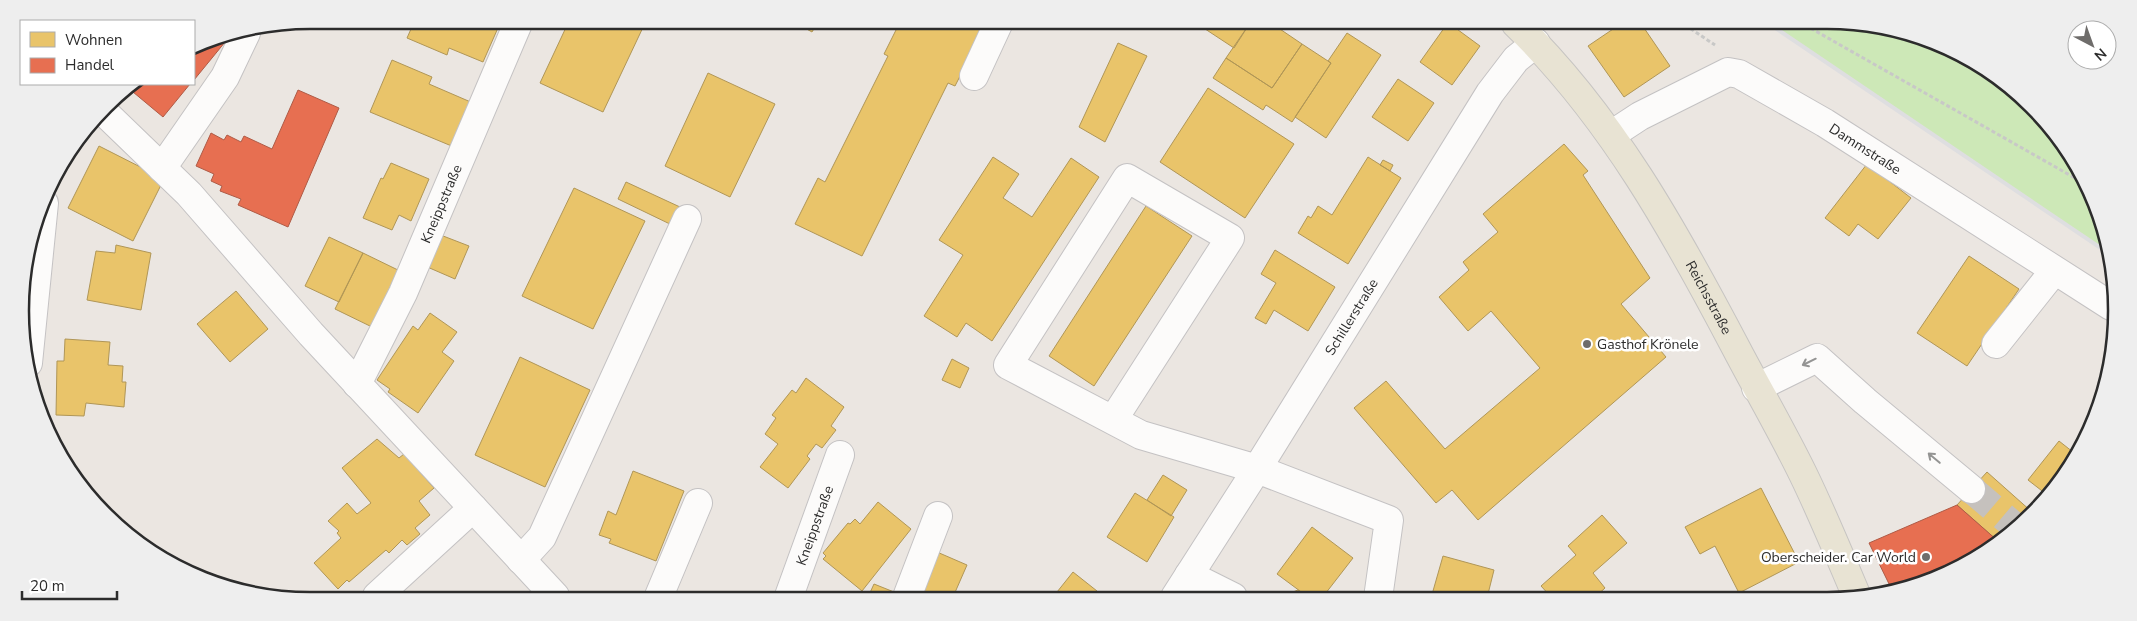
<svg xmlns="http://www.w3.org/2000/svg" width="2137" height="621" viewBox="0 0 2137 621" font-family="'Nunito Sans',sans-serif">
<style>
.green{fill:#cde8b7}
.homes{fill:#e9c46a;stroke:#b09657}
.shops{fill:#e76f51;stroke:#af5b46}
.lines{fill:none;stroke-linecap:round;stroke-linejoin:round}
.minor-tunnel{stroke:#c5c1bd;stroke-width:28;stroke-dasharray:28 14;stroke-linecap:butt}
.minor-casing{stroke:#c4c2c3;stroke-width:30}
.major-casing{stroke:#c6c4c2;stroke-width:30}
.path{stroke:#c8c8c7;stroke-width:3;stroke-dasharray:4 2.5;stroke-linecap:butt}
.minor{stroke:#fcfbfa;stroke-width:28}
.major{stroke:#e8e3d3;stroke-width:28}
.rail{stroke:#dedee0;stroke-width:4}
.oneway{stroke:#949493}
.poi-dot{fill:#6f6d6b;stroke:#fff;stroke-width:2}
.labels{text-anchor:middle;stroke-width:5;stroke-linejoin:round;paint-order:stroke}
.street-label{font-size:14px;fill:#2c2c2c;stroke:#fff}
.poi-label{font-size:14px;fill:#2c2c2c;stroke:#fff;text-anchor:start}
.rim{fill:none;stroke:#2c2c2c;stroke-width:2.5}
</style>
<rect width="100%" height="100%" fill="#ebe6e1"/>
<path class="green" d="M1771 25 1883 26 1988 69 2068 149 2111 255Z"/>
<path class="homes" d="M415 20 501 21 483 62 449 48 447 55 407 38Z
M569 21H646L603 112 540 83Z
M794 22H818L812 32Z
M900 22H964L983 31 955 86 948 83 862 256 795 224 818 178 825 182 888 56 884 54Z
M1196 23H1250L1234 48Z
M1250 23H1271L1302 44 1272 88 1226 58Z
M1447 24H1450L1480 46 1452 85 1420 62Z
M1619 25H1642L1670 66 1624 97 1588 46Z
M1347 33 1381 55 1326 138 1295 117 1331 63 1328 61Z
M1118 43 1147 56 1105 142 1079 127Z
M1302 44 1331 63 1292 122 1266 105 1263 110 1213 78 1226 58 1272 88Z
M392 60 432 77 429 84 473 103 454 147 370 112Z
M708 73 775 104 730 197 665 166Z
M1398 79 1434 103 1408 141 1372 117Z
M1208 88 1294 144 1245 218 1160 162Z
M1564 144 1588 171 1583 175 1650 278 1621 304 1666 357 1478 520 1452 490 1436 503 1354 408 1386 381 1445 449 1540 368 1491 311 1468 331 1439 297 1469 270 1463 262 1498 232 1483 214Z
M99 146 164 179 133 241 68 208Z
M993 157 1019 174 1003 198 1032 217 1071 158 1099 177 992 341 966 323 957 337 924 316 963 255 939 240Z
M1368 157 1401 178 1348 264 1298 233 1308 216 1311 218 1318 206 1332 215Z
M1383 160 1393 165 1390 171 1380 165Z
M391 163 429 179 411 221 399 215 392 230 363 218 381 178 383 179Z
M1867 164 1911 198 1878 239 1858 224 1849 236 1825 218Z
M626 182 680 207 672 225 618 199Z
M574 188 645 221 593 329 522 296Z
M1146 206 1192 236 1094 386 1049 356Z
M438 234 469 246 455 279 425 266Z
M329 237 363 253 339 302 305 286Z
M116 245 151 253 141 310 87 300 96 251 115 253Z
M1275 250 1335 287 1308 331 1274 310 1266 324 1255 318 1276 283 1261 274Z
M363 253 400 271 372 327 335 309Z
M1969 256 2019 289 1967 366 1917 333Z
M236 291 268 329 230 362 197 324Z
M430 313 457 332 442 352 454 361 418 413 388 392 390 389 377 380 413 326 418 330Z
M65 339 110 342 108 365 123 366 122 382H126L124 407 86 403 84 416 56 415 57 361H64Z
M520 357 590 390 545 487 475 455Z
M952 359 969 368 960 388 942 380Z
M806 378 844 407 831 426 836 430 822 448 816 444 807 456 810 459 788 488 760 467 778 444 765 434 776 418 772 415 792 390 796 393Z
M377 439 399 458 404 454 434 488 419 501 430 515 415 528 420 534 407 545 402 540 389 553 386 550 349 582 347 580 338 589 314 563 341 538 337 533 339 531 328 521 347 503 357 514 371 503 342 468Z
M2059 441 2078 456 2046 494 2028 480Z
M633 471 684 491 656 561 609 543 611 539 599 535 608 511 616 515Z
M1987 472 2032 512 2018 529 1999 542 1957 505Z
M1163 475 1187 490 1171 516 1147 500Z
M1761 488 1799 562 1739 593 1715 546 1700 554 1685 527Z
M1135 493 1174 517 1147 562 1107 537Z
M878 502 911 529 862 591 823 559 826 556 823 553 848 523 850 524 855 519 860 524Z
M1602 515 1627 543 1593 573 1605 588 1594 598H1552L1541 586 1576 555 1568 546Z
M1312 527 1353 558 1322 598 1308 597 1277 574Z
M937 552 967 565 953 597H917Z
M1443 556 1494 570 1487 598H1431Z
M1073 572 1097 591 1092 597H1053Z
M874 584 894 592 892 597H868Z
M1298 590 1308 597H1280Z"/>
<path class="shops" d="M230 36 194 80V46L200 42Z
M132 84H190L163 117 127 87Z
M298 90 339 108 288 227 238 205 241 199 220 191 222 186 211 181 214 174 196 166 211 133 224 140 227 135 241 142 244 136 272 149Z
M1957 505 1999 542 1955 571 1892 590 1869 543Z"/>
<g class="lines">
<path class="minor-tunnel" d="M1971 489 2018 529"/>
<defs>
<g id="minor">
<path d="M974 76 999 22"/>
<path d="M104 112 189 194 311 334 555 596"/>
<path id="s1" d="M1611 135 1640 116 1728 72 1739 74 1825 123 2111 306"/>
<path d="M162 168 225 77 246 33"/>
<path d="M1996 344 2054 271"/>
<path d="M28 363 44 203"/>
<path id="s2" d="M357 384 403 293 519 21"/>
<path d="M1756 388 1817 358 1865 401 1971 489"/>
<path d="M1113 420 1230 238 1127 178 1008 365 1141 435 1257 469 1389 520 1378 598"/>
<path d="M521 560 542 537 687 219"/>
<path d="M1189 575 1233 597"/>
<path d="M377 596 473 508"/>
<path d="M659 596 698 503"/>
<path id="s3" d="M789 596 840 455"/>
<path d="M907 597 938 516"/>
<path id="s4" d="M1175 597 1257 469 1490 93 1516 59 1536 43"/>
</g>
<g id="major">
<path id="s5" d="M1516 24C1611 116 1675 232 1736 348 1758 390 1782 431 1803 474 1823 515 1840 557 1858 599"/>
</g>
</defs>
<use href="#minor" class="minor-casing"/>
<use href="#major" class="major-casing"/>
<path class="path" d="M1685 25 1715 45
M1805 25 2082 182"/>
<use href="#minor" class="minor"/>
<use href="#major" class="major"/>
<path class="rail" d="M1771 25 2111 255"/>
</g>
<defs><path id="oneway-shaft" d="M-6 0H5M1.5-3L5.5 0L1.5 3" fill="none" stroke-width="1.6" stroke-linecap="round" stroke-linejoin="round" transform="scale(1.25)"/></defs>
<g class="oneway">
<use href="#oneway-shaft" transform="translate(1809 362) rotate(154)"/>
<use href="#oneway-shaft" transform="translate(1934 458) rotate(-140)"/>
</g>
<g class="poi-dot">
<circle cx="1587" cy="344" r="5"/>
<circle cx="1926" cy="557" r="5"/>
</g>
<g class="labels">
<g class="street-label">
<text dy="5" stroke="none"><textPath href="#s1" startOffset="291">Dammstraße</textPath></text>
<text dy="5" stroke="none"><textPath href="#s2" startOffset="199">Kneippstraße</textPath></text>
<text dy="5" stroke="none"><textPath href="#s5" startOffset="336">Reichsstraße</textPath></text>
<text dy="5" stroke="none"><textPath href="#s4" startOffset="331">Schillerstraße</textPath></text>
<text dy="5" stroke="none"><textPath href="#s3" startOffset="75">Kneippstraße</textPath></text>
</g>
<g class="poi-label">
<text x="1597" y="349">Gasthof Krönele</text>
<text x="1916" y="562" text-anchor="end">Oberscheider. Car World</text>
</g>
</g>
<path d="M0 0H2137V621H0ZM310 29H1827A281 281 0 0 1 2108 310V311A281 281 0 0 1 1827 592H310A281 281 0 0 1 29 311V310A281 281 0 0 1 310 29Z" fill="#eee" fill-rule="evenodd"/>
<path class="rim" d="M310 29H1827A281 281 0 0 1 2108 310V311A281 281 0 0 1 1827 592H310A281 281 0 0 1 29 311V310A281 281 0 0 1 310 29Z"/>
<rect x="20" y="20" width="175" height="65" fill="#ffffff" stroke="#ababab"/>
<rect x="30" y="32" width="25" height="15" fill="#e9c46a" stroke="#ababab"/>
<text x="65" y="45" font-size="15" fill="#2c2c2c">Wohnen</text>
<rect x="30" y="58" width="25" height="15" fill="#e76f51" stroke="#ababab"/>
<text x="65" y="70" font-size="15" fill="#2c2c2c">Handel</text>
<g transform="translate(2092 45) rotate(139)"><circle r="24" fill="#ffffff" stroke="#ababab"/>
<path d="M0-4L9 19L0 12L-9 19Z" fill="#6f6d6b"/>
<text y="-8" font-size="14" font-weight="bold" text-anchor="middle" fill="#2c2c2c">N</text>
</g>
<path d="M22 591v8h95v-8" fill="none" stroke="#2c2c2c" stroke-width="2.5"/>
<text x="30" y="591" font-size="15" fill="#2c2c2c" stroke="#ffffff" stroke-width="4" paint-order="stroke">20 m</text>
</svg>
